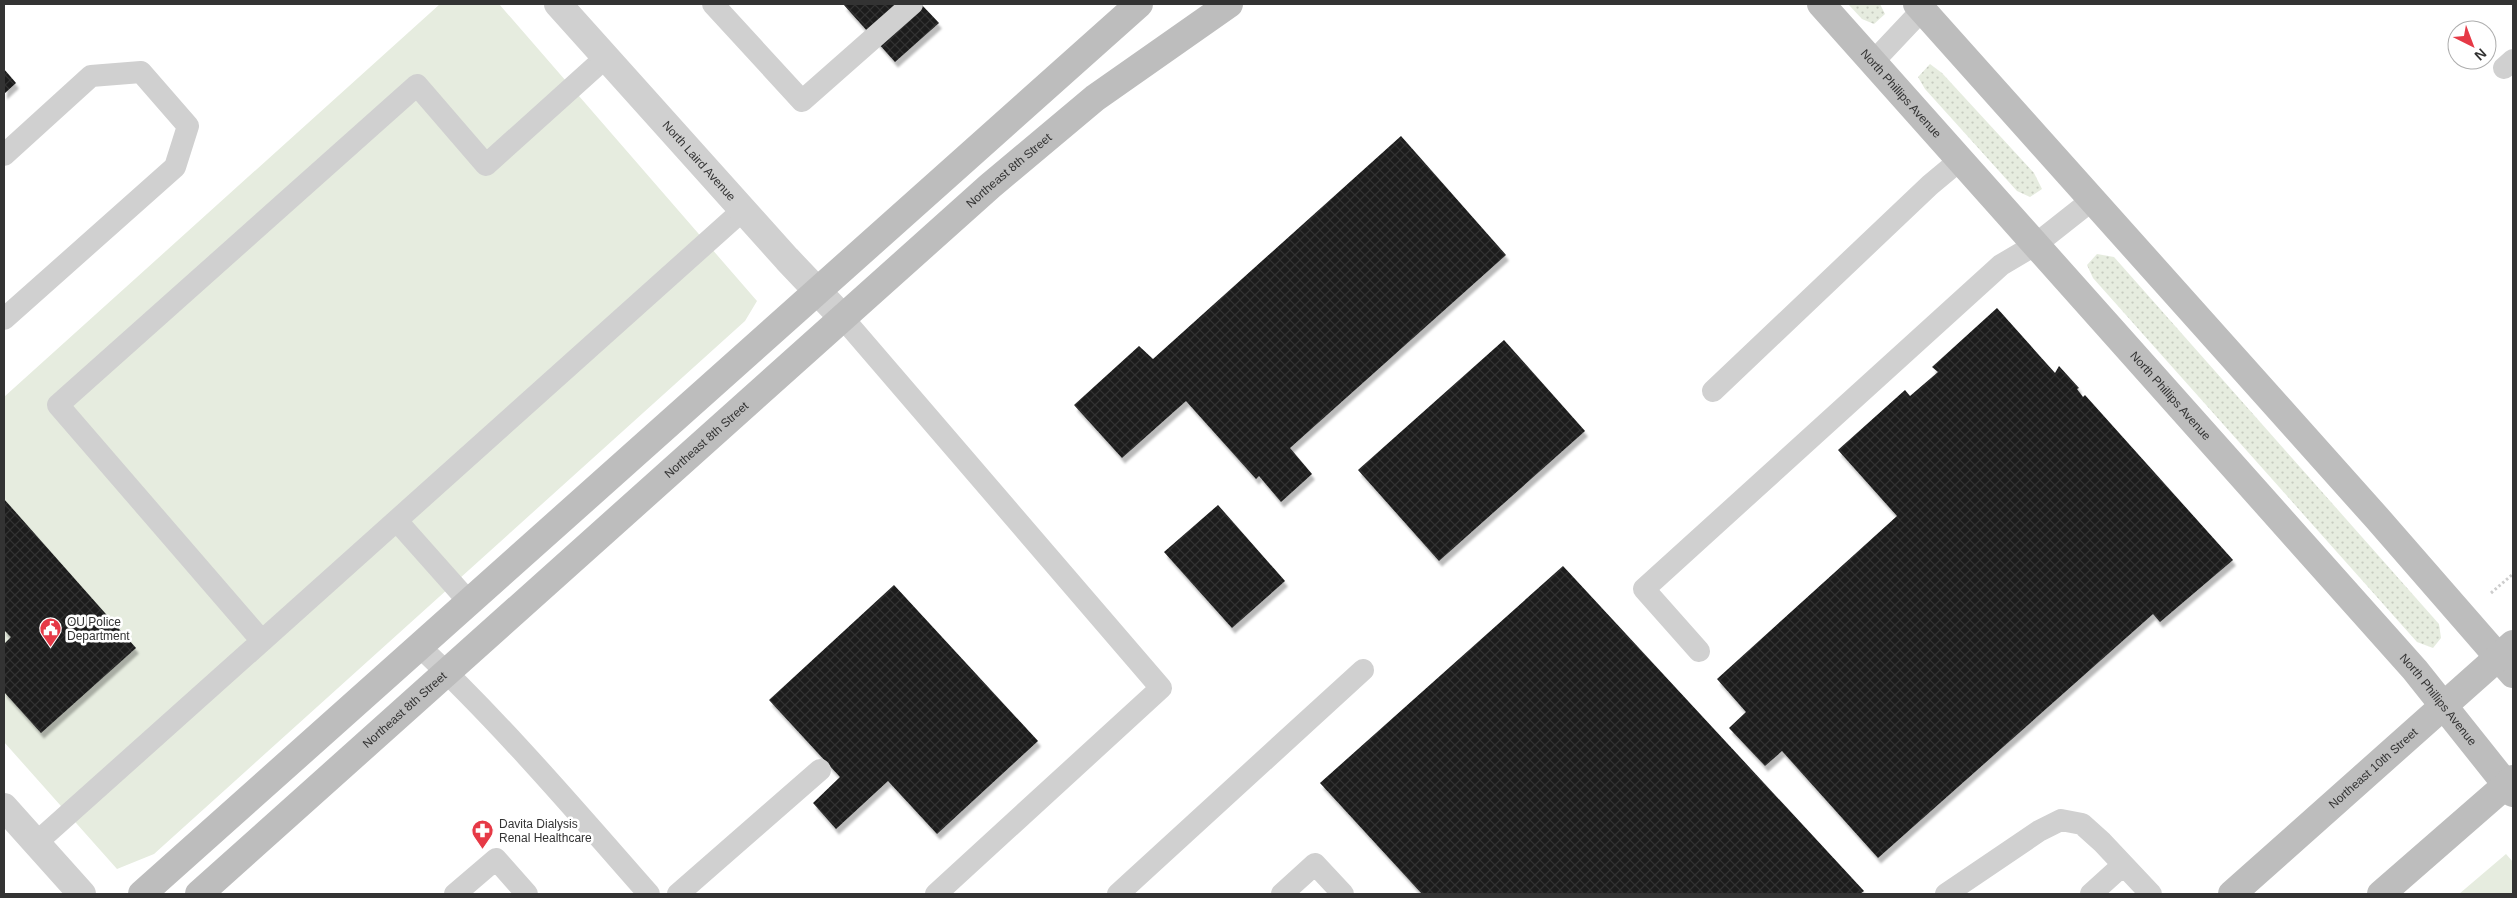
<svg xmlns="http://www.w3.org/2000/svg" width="2517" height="898" viewBox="0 0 2517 898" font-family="Arial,sans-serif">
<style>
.grass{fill:url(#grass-dots)}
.park{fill:#e6ecdf}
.building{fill:url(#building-cross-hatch);filter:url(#shadow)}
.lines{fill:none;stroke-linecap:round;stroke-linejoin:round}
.path{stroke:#cdcdcd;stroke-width:3;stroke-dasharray:2.5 2.5;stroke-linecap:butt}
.lane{stroke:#d0d0d0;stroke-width:22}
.street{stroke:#d0d0d0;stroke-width:28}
.secondary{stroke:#bdbdbd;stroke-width:28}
.labels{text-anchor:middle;stroke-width:5;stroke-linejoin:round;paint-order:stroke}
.street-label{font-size:12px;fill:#333;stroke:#fff}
.poi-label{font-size:12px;fill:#333;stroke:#fff;text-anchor:start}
</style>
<defs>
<pattern id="grass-dots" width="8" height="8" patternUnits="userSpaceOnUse" patternTransform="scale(1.25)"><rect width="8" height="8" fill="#e6ecdf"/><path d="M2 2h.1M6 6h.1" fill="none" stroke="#c6cbc0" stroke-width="1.8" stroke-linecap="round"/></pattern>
<pattern id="building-cross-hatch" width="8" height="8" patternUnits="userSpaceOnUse" patternTransform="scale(1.25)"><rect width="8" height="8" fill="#1a1a1a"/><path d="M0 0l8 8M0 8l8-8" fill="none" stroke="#333"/></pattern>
<filter id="shadow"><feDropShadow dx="3" dy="5.5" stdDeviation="1" flood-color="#0004"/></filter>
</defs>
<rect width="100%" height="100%" fill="#fff"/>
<path class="grass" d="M1848 4H1880L1885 14 1874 24 1862 19Z
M1930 64 1942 73 2034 173 2042 189 2030 197 2017 191 1925 89 1918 77Z
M2097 254 2114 257 2439 624 2441 638 2433 648 2417 642 2093 278 2087 265Z"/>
<path class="park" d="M440 4H499L757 301 745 321 154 854 117 869 4 742V397Z
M2506 854 2513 862V894H2459Z"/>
<path class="building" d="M843 4H921L939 23 895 62Z
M4 69 16 83 4 94Z
M1401 136 1506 255 1290 448 1312 474 1281 502 1259 476 1256 479 1186 401 1122 458 1074 405 1139 346 1153 359Z
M1997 308 2055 373 2059 366 2079 388 2077 389 2083 397 2085 395 2233 560 2160 622 2153 614 1878 858 1782 751 1765 766 1729 728 1746 712 1717 679 1897 516 1838 450 1905 390 1910 396 1938 372 1932 367Z
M1504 340 1585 431 1439 561 1358 470Z
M4 499 136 648 41 733 4 692V644L11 637 4 630Z
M1218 505 1285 581 1232 628 1164 552Z
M1563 566 1864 891 1860 894H1422L1320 783Z
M894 585 1038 741 937 834 888 781 836 829 813 803 840 777 769 700Z"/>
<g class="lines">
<path class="path" d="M2491 593 2513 574"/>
<path class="lane" d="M713 4 802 101 912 4
M606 57 486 165 417 85 58 405 262 641 743 210
M1873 62 1922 10
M2504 68 2513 60
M4 155 91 76 141 72 188 126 175 167 4 319
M842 317 1161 688 936 894
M1713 391 1930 185 1960 160
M397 521 469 602
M419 646C501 723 575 810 649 894
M1699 651 1644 589 2001 265 2035 245 2092 200
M36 843 262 641
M455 894 496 859 527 894
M678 894 820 770
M1118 894 1363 670
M1282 894 1315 864 1343 894
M1946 894 2039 831 2061 820 2082 824 2102 842 2151 894
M2091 894 2123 865"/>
<g class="street">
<path id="s1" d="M558 4 787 259 842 317"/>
<path d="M4 807 82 894"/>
</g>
<g class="secondary">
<path id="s2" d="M1821 4 2415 670 2513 793"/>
<path d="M1917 4 2377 518 2513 674"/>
<path d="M142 894 1139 4"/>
<path id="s3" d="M199 894 990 186 1095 98 1229 4"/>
<path id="s4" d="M2232 894 2513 644"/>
<path d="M2381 894 2513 779"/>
</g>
</g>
<defs>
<symbol id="civic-pin" viewBox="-11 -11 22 30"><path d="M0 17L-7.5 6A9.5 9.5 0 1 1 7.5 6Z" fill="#e63946" stroke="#fff"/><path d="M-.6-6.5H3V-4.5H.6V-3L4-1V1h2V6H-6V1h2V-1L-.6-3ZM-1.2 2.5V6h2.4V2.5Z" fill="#fff"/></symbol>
<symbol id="pharmacy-pin" viewBox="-11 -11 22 30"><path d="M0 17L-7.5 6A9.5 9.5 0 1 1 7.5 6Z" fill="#e63946" stroke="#fff"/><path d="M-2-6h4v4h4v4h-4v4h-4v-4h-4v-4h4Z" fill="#fff"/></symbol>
</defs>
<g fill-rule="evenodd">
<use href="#civic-pin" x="38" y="616" width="25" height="34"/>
<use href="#pharmacy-pin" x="470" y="818" width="25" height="34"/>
</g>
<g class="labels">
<g class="street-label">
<text dy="4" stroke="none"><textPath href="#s2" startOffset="120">North Phillips Avenue</textPath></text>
<text dy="4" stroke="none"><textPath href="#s1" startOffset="211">North Laird Avenue</textPath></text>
<text dy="4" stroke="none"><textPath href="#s3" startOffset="1086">Northeast 8th Street</textPath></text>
<text dy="4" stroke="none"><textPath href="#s2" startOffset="525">North Phillips Avenue</textPath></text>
<text dy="4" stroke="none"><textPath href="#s3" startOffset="681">Northeast 8th Street</textPath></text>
<text dy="4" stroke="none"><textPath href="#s2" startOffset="930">North Phillips Avenue</textPath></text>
<text dy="4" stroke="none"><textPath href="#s3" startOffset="276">Northeast 8th Street</textPath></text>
<text dy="4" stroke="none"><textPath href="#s4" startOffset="189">Northeast 10th Street</textPath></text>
</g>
<g class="poi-label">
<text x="67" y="626">OU Police<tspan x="67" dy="14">Department</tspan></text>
<text x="499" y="828">Davita Dialysis<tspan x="499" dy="14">Renal Healthcare</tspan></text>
</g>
</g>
<rect width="2517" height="898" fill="none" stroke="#333333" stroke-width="10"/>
<g transform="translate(2472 45) rotate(138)"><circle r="24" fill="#ffffff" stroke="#adadad"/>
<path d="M0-4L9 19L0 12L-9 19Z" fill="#e63946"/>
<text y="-8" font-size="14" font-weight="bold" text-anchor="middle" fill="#333333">N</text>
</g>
</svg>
